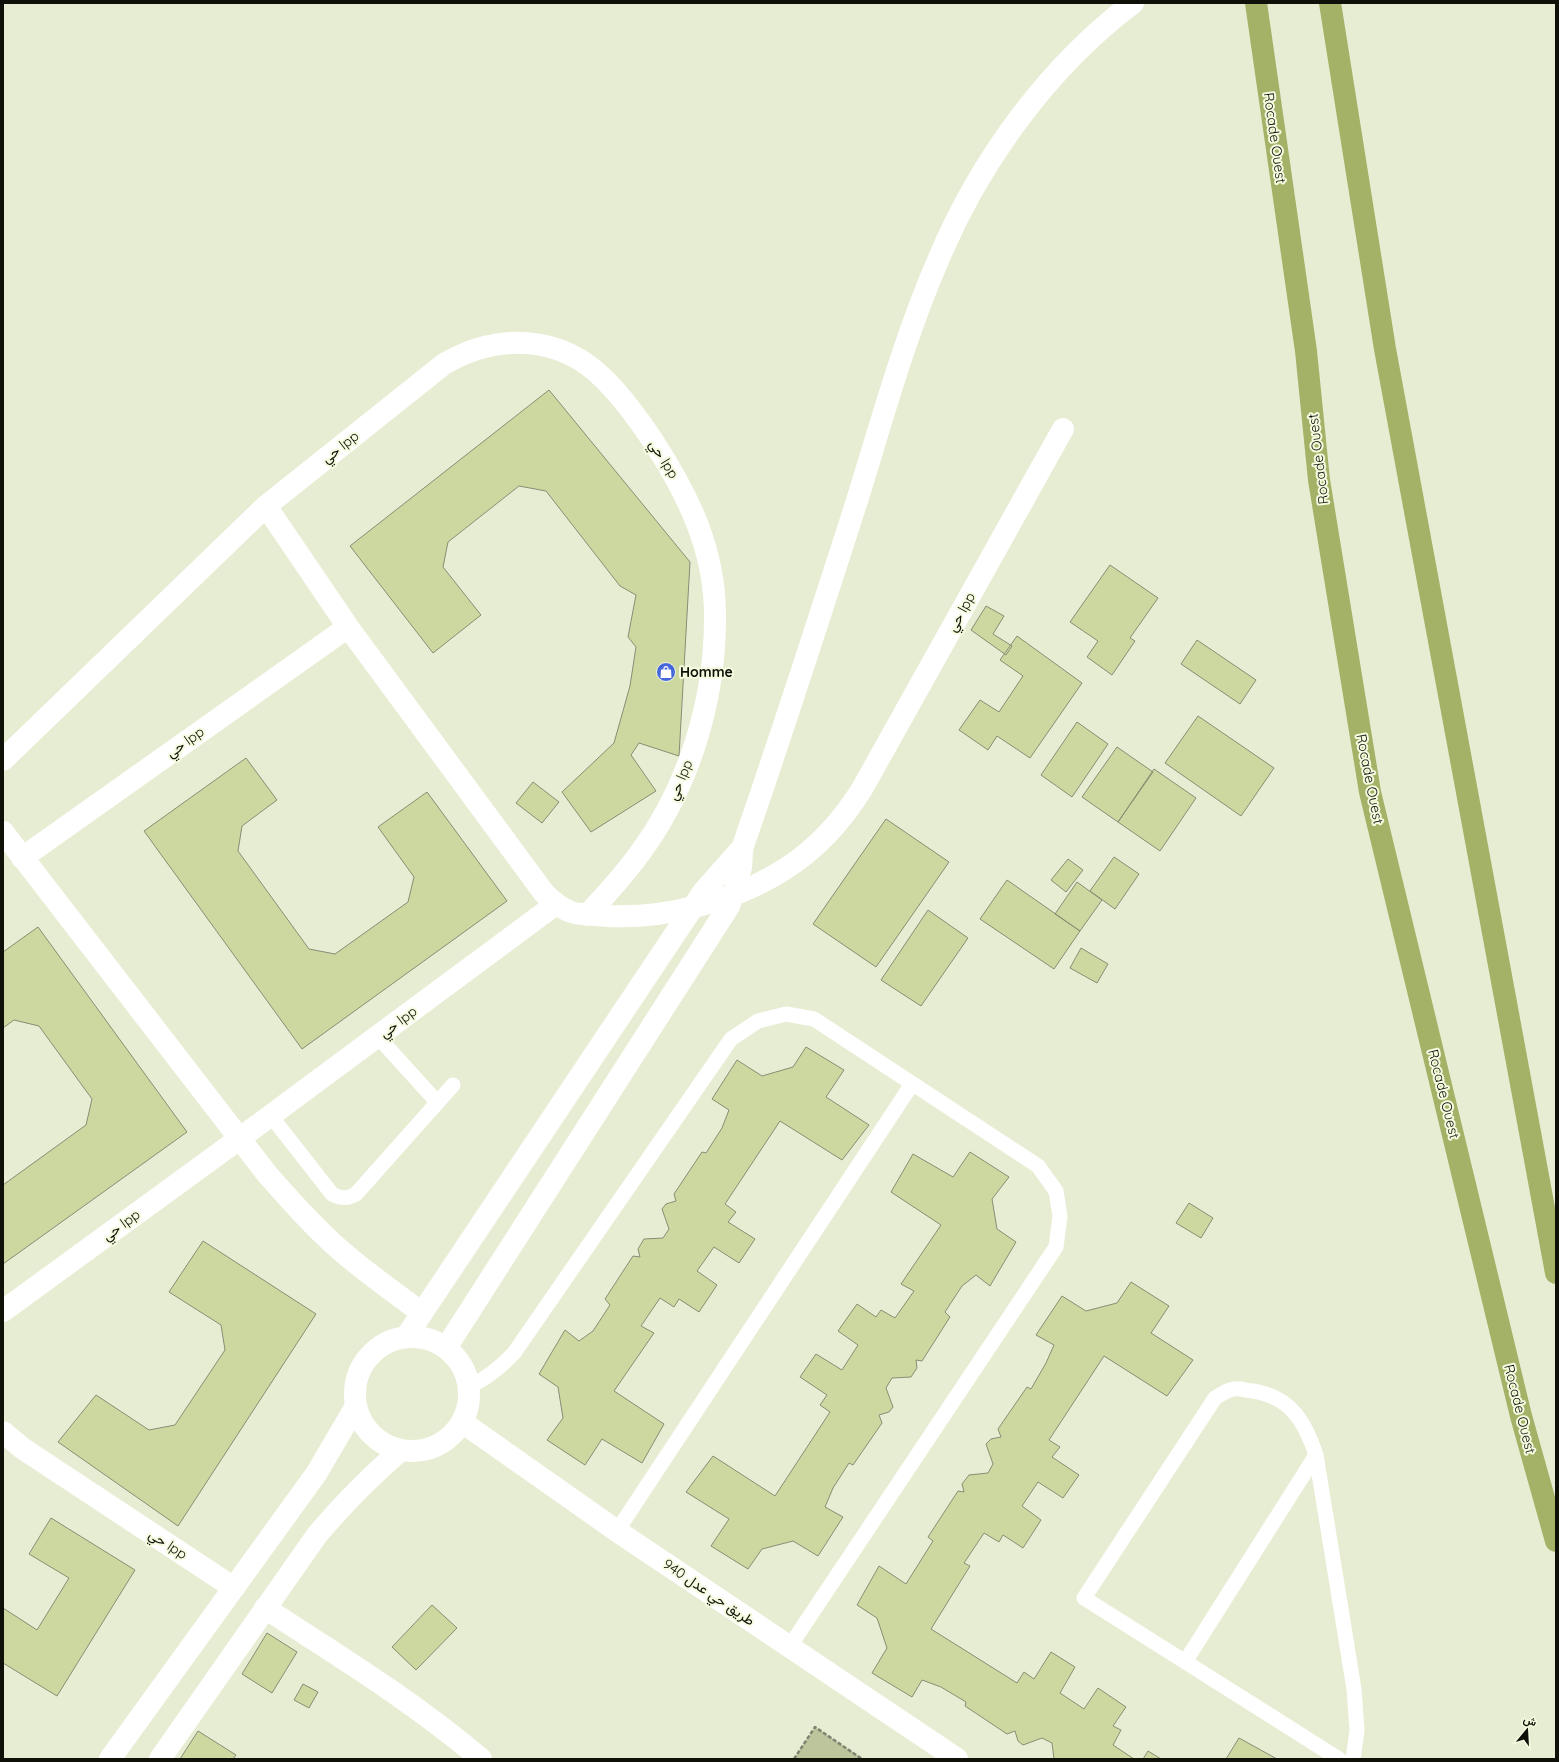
<svg xmlns="http://www.w3.org/2000/svg" width="1559" height="1762" viewBox="0 0 1559 1762" font-family="Quicksand,Vazirmatn,sans-serif">
<style>
.green{fill:#bcc59c}
.building{fill:#cdd8a1;stroke:#888d74}
.lines{fill:none;stroke-linecap:round;stroke-linejoin:round}
.path{stroke:#7f8371;stroke-width:2.5;stroke-dasharray:4 2;stroke-linecap:butt}
.lane{stroke:#fff;stroke-width:15}
.street{stroke:#fff;stroke-width:22}
.secondary{stroke:#fff;stroke-width:22}
.highway{stroke:#a4b267;stroke-width:22}
.labels{text-anchor:middle;stroke-width:4;stroke-linejoin:round;paint-order:stroke}
.street-label{font-size:14px;fill:#0f1108;stroke:#f4fbdf}
.poi-label{font-size:14px;font-weight:bold;fill:#0f1108;stroke:#f4fbdf;text-anchor:start}
</style>
<rect width="100%" height="100%" fill="#e7edd2"/>
<path class="green" d="M815 1727 863 1759H794Z"/>
<path class="building" d="M549 390 690 562 679 756 639 743 631 755 656 791 591 832 562 792 614 743 630 686 636 647 628 637 636 595 620 586 546 491 519 486 448 542 443 567 481 615 433 653 350 546Z
M1110 565 1158 598 1130 638 1135 641 1112 675 1087 657 1098 641 1070 622Z
M986 606 1004 616 993 634 1012 646 1006 655 971 630Z
M1017 636 1082 683 1030 758 997 736 988 750 959 730 980 700 999 712 1023 676 1000 660Z
M1197 640 1256 680 1240 704 1181 664Z
M1198 716 1274 768 1241 816 1165 763Z
M1077 722 1108 744 1072 797 1041 775Z
M1117 747 1153 772 1118 822 1082 797Z
M246 758 277 800 242 826 238 851 309 949 335 954 408 902 414 877 378 827 427 792 507 901 302 1049 144 831Z
M1154 769 1196 798 1160 851 1118 822Z
M533 782 559 802 542 823 516 803Z
M886 819 949 862 876 967 813 924Z
M1114 857 1139 874 1115 909 1090 891Z
M1068 859 1083 870 1066 892 1051 880Z
M1007 880 1080 931 1054 969 980 919Z
M1077 882 1102 900 1080 931 1055 914Z
M928 910 968 938 921 1006 881 980Z
M38 927 187 1132 3 1264V1185L86 1125 92 1099 39 1026 14 1020 3 1028V952Z
M1081 948 1108 964 1097 983 1070 968Z
M806 1047 844 1070 826 1097 869 1125 842 1160 780 1121 725 1204 736 1212 728 1222 755 1239 739 1263 714 1247 697 1271 717 1285 699 1312 679 1299 674 1307 660 1298 641 1326 654 1333 614 1391 664 1424 642 1463 602 1439 585 1465 547 1440 563 1418 558 1387 539 1374 565 1330 579 1341 593 1331 610 1305 605 1299 633 1256 640 1257 638 1249 644 1239 663 1238 669 1229 662 1209 666 1204 676 1201 674 1194 702 1152 706 1153 722 1128 729 1110 712 1099 737 1060 762 1076 793 1067Z
M970 1152 1009 1177 992 1199 997 1229 1016 1242 990 1286 976 1275 962 1286 945 1312 950 1317 922 1361 916 1360 917 1368 911 1377 892 1378 886 1388 893 1407 889 1412 879 1415 882 1423 853 1465 849 1463 833 1488 825 1507 843 1517 818 1556 793 1541 762 1549 748 1569 711 1546 729 1519 686 1492 713 1456 775 1496 830 1412 820 1405 827 1395 800 1377 816 1354 842 1370 858 1345 838 1331 857 1304 876 1317 881 1310 895 1318 914 1291 901 1284 941 1225 891 1192 913 1154 953 1177Z
M1189 1203 1213 1218 1201 1238 1176 1223Z
M203 1241 316 1314 178 1526 58 1442 96 1395 149 1430 175 1425 225 1350 221 1325 169 1292Z
M1131 1282 1169 1306 1151 1333 1193 1360 1167 1396 1104 1356 1049 1440 1060 1447 1052 1457 1079 1475 1063 1498 1038 1482 1022 1506 1041 1520 1023 1548 1003 1535 999 1542 984 1533 964 1563 970 1566 931 1629 1017 1683 1024 1672 1034 1679 1051 1652 1075 1667 1060 1693 1084 1709 1098 1688 1126 1707 1113 1726 1121 1730 1113 1745 1134 1759H1054L1052 1743 1042 1738 1023 1745 1018 1741 1015 1731 1007 1734 965 1706 966 1702 941 1687 922 1680 912 1697 872 1673 887 1648 877 1618 857 1605 879 1566 906 1584 933 1541 928 1537 958 1491 964 1492 962 1484 969 1475 988 1473 993 1464 986 1444 991 1439 1001 1437 998 1429 1027 1387 1031 1389 1046 1363 1054 1345 1036 1335 1062 1296 1086 1311 1117 1303Z
M51 1518 135 1570 57 1696 3 1663V1608L37 1630 69 1578 29 1554Z
M432 1605 457 1628 416 1670 392 1647Z
M267 1633 297 1652 272 1693 242 1674Z
M303 1684 318 1692 309 1708 294 1700Z
M198 1731 236 1755 233 1759H180Z
M1239 1738 1277 1759H1226Z
M1148 1751 1161 1759H1143Z"/>
<g class="lines">
<path class="path" d="M794 1759 815 1727 862 1759"/>
<path class="lane" d="M378 1037 437 1102
M271 1116 332 1194C341 1199 348 1199 356 1194L453 1085
M469 1387C487 1378 500 1368 514 1353L731 1039 758 1021 786 1014 814 1019 1038 1166 1056 1191 1060 1216 1056 1247 790 1646
M617 1531 912 1084
M1185 1662 1316 1455
M1339 1759 1084 1598 1215 1398C1220 1395 1228 1389 1235 1389 1240 1388 1247 1391 1253 1391 1291 1397 1305 1422 1316 1455L1354 1689 1357 1731 1353 1759"/>
<path class="street" d="M266 506 348 627 544 893C552 901 560 908 571 912 582 915 595 915 607 916 666 919 735 901 785 869 818 848 842 821 862 789L1063 429
M3 760 266 506 444 364C497 333 560 334 605 380 623 398 639 420 653 441 689 496 716 552 715 619 715 700 689 787 640 853 624 875 606 895 587 915
M3 832 267 1174C290 1200 313 1226 339 1249 365 1272 394 1292 422 1313
M22 858 348 627
M3 1311 239 1139 556 904
M462 1422 617 1531 957 1759
M3 1432 22 1448 234 1588
M265 1608C339 1656 414 1702 481 1759"/>
<path class="secondary" d="M406 1337 703 892 742 848
M355 1394a57 57 0 1 1 114 0a57 57 0 1 1-114 0Z
M446 1348 729 906C734 893 738 881 741 867 742 859 741 851 744 843 783 731 819 619 855 507 881 424 904 338 939 258 980 161 1048 67 1133 3
M110 1759 316 1474 356 1406
M160 1759 317 1535C343 1504 371 1476 401 1450"/>
<path class="highway" d="M1256 3 1306 351 1319 480 1370 792 1521 1416 1556 1541
M1330 3 1385 349 1556 1273"/>
</g>
<defs>
<symbol id="shop-disc" viewBox="-11 -11 22 22"><circle r="9.5" fill="#4567da" stroke="#f4fbdf"/><path d="M-5-2.5h2.3a2.7 3.5 0 0 1 5.4 0H5L5.5 6h-11ZM-1.5-2.5h3a1.5 2.3 0 0 0-3 0Z" fill="#fff"/></symbol>
</defs>
<g fill-rule="evenodd">
<use href="#shop-disc" x="655" y="661" width="22" height="22"/>
</g>
<g class="labels">
<g class="street-label">
<text transform="translate(1275 138) rotate(82)" y="5">Rocade Ouest</text>
<text transform="translate(340 447) rotate(-38)" y="5">حي lpp</text>
<text transform="translate(664 459) rotate(58)" y="5">حي lpp</text>
<text transform="translate(1318 459) rotate(-97)" y="5">Rocade Ouest</text>
<text transform="translate(961 612) rotate(-61)" y="5">حي lpp</text>
<text transform="translate(185 742) rotate(-35)" y="5">حي lpp</text>
<text transform="translate(1370 779) rotate(79)" y="5">Rocade Ouest</text>
<text transform="translate(680 780) rotate(-67)" y="5">حي lpp</text>
<text transform="translate(398 1022) rotate(-37)" y="5">حي lpp</text>
<text transform="translate(1444 1094) rotate(76)" y="5">Rocade Ouest</text>
<text transform="translate(121 1225) rotate(-36)" y="5">حي lpp</text>
<text transform="translate(1520 1409) rotate(76)" y="5">Rocade Ouest</text>
<text transform="translate(168 1544) rotate(33)" y="5">حي lpp</text>
<text transform="translate(709 1592) rotate(34)" y="5">طريق حي عدل 940</text>
</g>
<g class="poi-label">
<text x="680" y="677">Homme</text>
</g>
</g>
<rect width="1559" height="1762" fill="none" stroke="#0f1108" stroke-width="8"/>
<g transform="translate(1527 1730) rotate(18)" stroke="#f4fbdf" stroke-width="3" paint-order="stroke">
<path d="M0-3L7 15L0 10L-7 15Z" fill="#0f1108"/>
<text y="-6" font-size="11" font-weight="bold" text-anchor="middle" fill="#0f1108">ش</text>
</g>
</svg>
